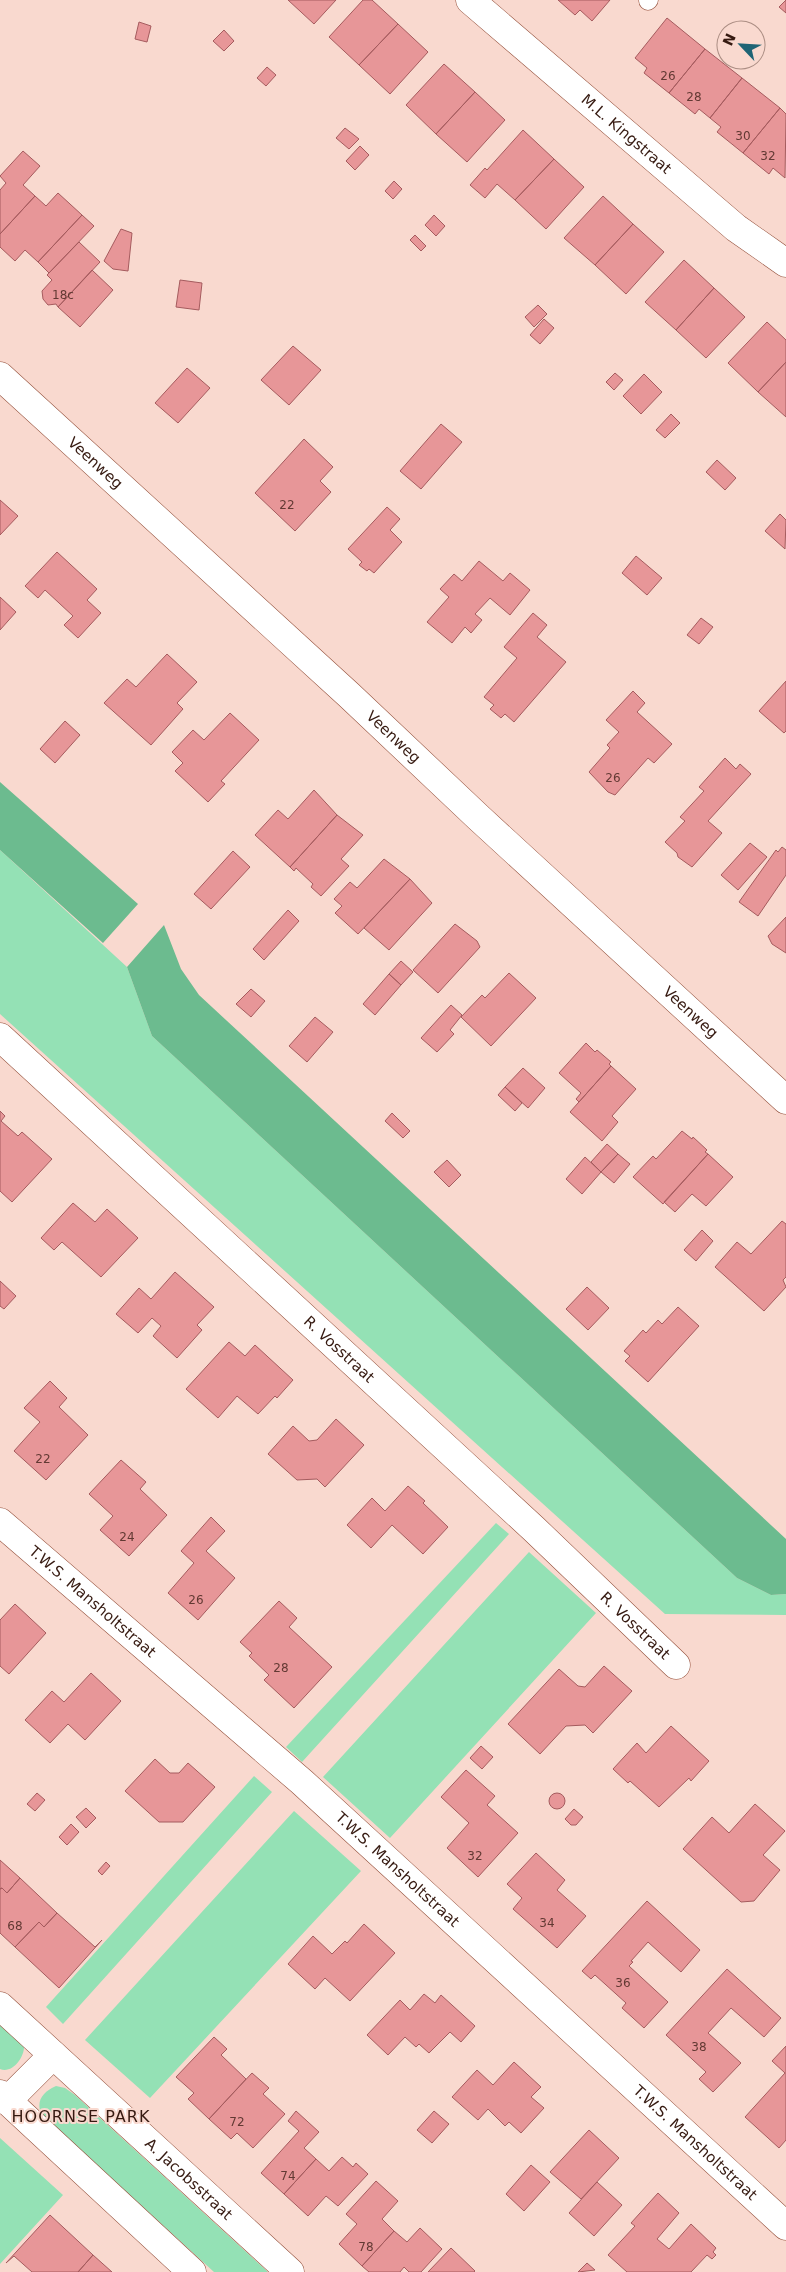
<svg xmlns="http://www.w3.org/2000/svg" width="786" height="2272" viewBox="0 0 786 2272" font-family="'DejaVu Sans',sans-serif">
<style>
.green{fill:#94e1b5}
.forest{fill:#6cbb8f}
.building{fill:#e79698;stroke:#a55b5e}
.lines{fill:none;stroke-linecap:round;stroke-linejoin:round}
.lane-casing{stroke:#934e39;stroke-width:19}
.street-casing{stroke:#934e39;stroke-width:29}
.lane{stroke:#fff;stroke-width:18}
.street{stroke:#fff;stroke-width:28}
.labels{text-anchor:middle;stroke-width:4;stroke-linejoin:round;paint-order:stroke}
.number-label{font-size:12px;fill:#623933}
.street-label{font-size:15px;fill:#361a11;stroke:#f9d9cf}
.neighbourhood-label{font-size:16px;letter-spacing:1px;fill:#361a11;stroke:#f9d9cf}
</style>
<rect width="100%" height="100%" fill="#f9d9cf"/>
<path class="green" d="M0 850 127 967 152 1036 737 1578 771 1595 786 1594V1615L665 1614 0 1014Z
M496 1523 509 1534 302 1762 286 1747Z
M529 1552 596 1613 390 1838 323 1777Z
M254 1776 272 1792 63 2024 46 2007Z
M294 1811 361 1871 150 2098 85 2040Z
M0 2020 24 2047C24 2058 12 2074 0 2069Z
M56 2086 65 2088 75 2095 268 2272H214L41 2114C36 2100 43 2092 56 2086Z
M0 2138 63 2195 0 2264Z"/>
<path class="forest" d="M0 782 138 904 103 943 0 850Z
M164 925 181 969 199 995 786 1539V1594L771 1595 737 1578 152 1036 127 967Z"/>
<path class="building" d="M288 0H336L314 24Z
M363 0H372L398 24 359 65 329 37Z
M558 0H610L592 21 580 10 575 15Z
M786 0V13L779 7Z
M667 18 705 49 669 93 644 73 647 68 635 58Z
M139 22 151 26 147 42 135 39Z
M398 24 428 52 390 94 359 65Z
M224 30 234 41 224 51 213 41Z
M705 49 742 78 710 118 699 109 695 114 669 93Z
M444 64 475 92 436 134 406 105Z
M267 67 276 75 266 86 257 78Z
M742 78 780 108 743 153 717 132 721 127 710 118Z
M475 92 505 120 467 162 436 134Z
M780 108 786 114 785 178 773 168 769 174 743 153Z
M345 128 359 139 349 149 336 138Z
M523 130 554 159 515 200 497 184 485 198 470 185 485 168 487 170Z
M360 146 369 155 355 170 346 161Z
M23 151 40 166 23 185 35 196 0 234V190L6 183 0 176Z
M554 159 584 187 546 229 515 200Z
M394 181 402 189 393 199 385 191Z
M58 193 82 215 38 262 25 250 15 261 0 247V234L35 196 46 206Z
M603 196 633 224 595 265 564 238Z
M82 215 94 226 49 273 38 262Z
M434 215 445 226 436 236 425 225Z
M633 224 664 252 626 294 595 265Z
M121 229 132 233 128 271 113 269 104 261Z
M415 235 426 246 421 251 410 240Z
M79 242 100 262 58 307 56 304 48 305 43 299 42 291 52 280 47 275Z
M684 260 714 288 676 330 645 302Z
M92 270 113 290 80 327 58 307Z
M180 280 202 283 199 310 176 307Z
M714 288 745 317 706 358 676 330Z
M538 305 547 314 534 327 525 317Z
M544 319 554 328 540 344 530 335Z
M767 322 786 340V362L758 392 728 363Z
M293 346 321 370 289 405 261 380Z
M786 362V417L758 392Z
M187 368 210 388 178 423 155 403Z
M615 373 623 380 614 390 606 382Z
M644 374 662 392 641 414 623 396Z
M671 414 680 423 665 438 656 430Z
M441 424 462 442 421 489 400 471Z
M304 439 333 467 320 481 331 492 295 531 255 493Z
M717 460 736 478 725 490 706 472Z
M0 500 18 516 0 535Z
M387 507 400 519 390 530 402 542 374 573 369 569 367 571 359 565 362 562 348 549Z
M780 514 786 520 785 549 765 531Z
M57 552 97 589 87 600 101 613 78 638 64 625 73 616 45 590 38 598 25 586Z
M636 556 662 578 647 595 622 573Z
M479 561 503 581 510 573 530 590 510 615 490 598 475 614 482 620 471 633 465 627 452 643 427 622 449 597 440 589 454 574 462 581Z
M0 597 16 612 0 630Z
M533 613 547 625 537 637 566 662 514 722 505 714 501 718 490 709 494 705 484 697 517 658 504 647Z
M701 618 713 627 699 644 687 635Z
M167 654 197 682 177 703 183 709 151 745 104 703 127 679 136 687Z
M786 681V731L784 733 759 711Z
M633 691 645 703 637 712 672 744 654 763 648 758 615 795 608 792 589 772 610 748 607 745 619 732 606 720Z
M230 713 259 740 221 781 225 784 208 802 175 771 183 763 172 752 193 730 204 740Z
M65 721 80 735 55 763 40 749Z
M725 758 736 769 740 764 751 774 708 821 722 833 692 867 678 857 677 853 665 842 685 821 680 817 704 791 699 787Z
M314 790 337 815 290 867 255 835 278 810 288 819Z
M337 815 363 835 341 859 349 866 321 896 311 887 313 884 296 868 294 871 290 867Z
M750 843 767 857 738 890 721 875Z
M782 847 786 850V875L758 916 739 902 776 850 778 852Z
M233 851 250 867 211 909 194 894Z
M384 859 410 879 358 934 335 913 342 906 334 899 350 882 357 888Z
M410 879 432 903 389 950 364 928Z
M288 910 299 921 264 960 253 949Z
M786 917V953L772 944 768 936Z
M455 924 477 941 480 947 438 993 413 970Z
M401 961 413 972 401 985 389 974Z
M509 973 536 998 491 1046 461 1017 482 995 485 998Z
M389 974 401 985 375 1015 363 1004Z
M251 989 265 1001 251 1017 236 1004Z
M451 1005 462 1015 450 1030 454 1034 437 1052 421 1038Z
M315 1017 333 1032 307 1062 289 1046Z
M586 1043 595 1052 597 1050 611 1062 609 1064 611 1066 579 1102 576 1099 581 1093 559 1073Z
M611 1066 636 1089 612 1116 618 1122 602 1141 570 1112Z
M523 1068 545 1088 528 1108 505 1087Z
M505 1087 522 1103 515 1111 498 1095Z
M0 1111 5 1116 1 1121 18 1136 22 1132 52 1159 12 1202 0 1191Z
M392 1113 410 1131 403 1138 385 1121Z
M682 1131 692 1139 693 1137 707 1150 705 1152 708 1154 663 1204 633 1177 653 1156 656 1159Z
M607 1144 618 1154 601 1172 591 1162Z
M618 1154 630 1164 614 1183 601 1172Z
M708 1154 733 1177 706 1206 692 1194 675 1212 664 1202Z
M585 1157 601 1172 582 1194 566 1179Z
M447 1160 461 1175 449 1187 434 1172Z
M73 1203 95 1222 107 1209 138 1238 101 1277 62 1242 54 1250 41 1238Z
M782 1221 786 1224V1277L783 1280 786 1287 764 1311 715 1267 737 1242 751 1254Z
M702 1230 713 1241 696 1261 684 1250Z
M175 1272 214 1307 197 1325 202 1330 177 1358 153 1336 161 1326 152 1318 138 1333 116 1314 139 1288 151 1299Z
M0 1281 16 1296 4 1309 0 1306Z
M587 1287 609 1308 588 1330 566 1309Z
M678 1307 699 1326 648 1382 625 1361 630 1356 624 1351 643 1330 646 1333 658 1320 662 1324Z
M229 1342 245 1356 255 1345 293 1380 277 1398 275 1396 258 1414 237 1396 218 1418 186 1389Z
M50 1381 67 1398 59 1407 88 1435 46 1480 14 1451 40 1422 24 1408Z
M336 1419 364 1445 325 1487 317 1479 297 1480 268 1454 293 1426 309 1441 317 1440Z
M121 1460 146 1482 140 1489 167 1515 129 1556 100 1530 113 1516 89 1494Z
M408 1486 425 1501 423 1503 448 1527 423 1554 392 1525 371 1548 347 1525 372 1498 385 1511Z
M211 1517 225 1531 206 1551 235 1578 198 1620 168 1593 194 1563 181 1551Z
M279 1601 297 1618 289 1627 332 1667 294 1708 264 1680 269 1675 249 1656 252 1653 240 1642Z
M15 1604 46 1633 9 1674 0 1666V1620Z
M604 1666 632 1691 593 1733 585 1725 566 1726 540 1754 508 1724 559 1669 578 1686 585 1687Z
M91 1673 121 1701 85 1740 68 1724 50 1743 25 1720 52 1691 64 1702Z
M671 1726 709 1761 691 1781 689 1778 659 1807 630 1781 628 1783 613 1769 637 1743 646 1753Z
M481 1746 493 1757 482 1769 470 1758Z
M155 1759 170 1773H179L188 1763 215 1787 183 1822H159L125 1791Z
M466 1770 495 1796 487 1805 518 1833 478 1877 447 1848 469 1823 441 1797Z
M37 1793 45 1800 35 1811 27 1804Z
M549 1801a8 8 0 1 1 16 0a8 8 0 1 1-16 0Z
M755 1804 785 1831 763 1855 780 1870 754 1901 741 1902 683 1849 712 1817 729 1833Z
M86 1808 96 1818 86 1828 76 1817Z
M574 1809 583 1817 576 1825H571L565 1819Z
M71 1824 79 1832 67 1845 59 1837Z
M536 1853 565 1880 557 1890 586 1916 557 1948 513 1909 522 1898 507 1884Z
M0 1860 20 1878 7 1893 2 1888 0 1889Z
M106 1862 110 1866 102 1875 98 1871Z
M20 1878 57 1913 44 1927 39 1922 15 1947 0 1933V1889L2 1888 7 1893Z
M647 1901 700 1950 681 1972 648 1942 631 1961 633 1962 629 1966 668 2002 644 2028 622 2008 626 2003 595 1975 591 1979 582 1971Z
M57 1913 95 1947 102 1940 59 1988 15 1947 39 1922 44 1927Z
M364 1924 395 1953 350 2001 325 1978 315 1989 288 1964 313 1936 332 1954 345 1941 347 1943Z
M727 1969 781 2018 764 2037 731 2008 708 2033 741 2063 713 2092 699 2079 706 2072 666 2035Z
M424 1994 435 2003 441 1995 475 2026 461 2042 450 2032 429 2053 419 2044 416 2047 405 2037 388 2055 367 2035 400 2000 410 2010Z
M214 2037 227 2049 221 2055 246 2079 209 2119 188 2099 194 2093 176 2077Z
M786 2046V2140L779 2148 745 2117 785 2073 772 2061Z
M514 2062 541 2087 531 2097 544 2108 521 2133 509 2122 505 2126 488 2109 478 2120 452 2097 477 2070 493 2085Z
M252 2073 269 2088 263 2094 285 2114 253 2148 237 2133 231 2139 209 2119Z
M296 2111 319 2132 304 2148 316 2159 284 2194 261 2173 299 2131 288 2121Z
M434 2111 449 2124 432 2143 417 2130Z
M589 2130 619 2158 581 2199 550 2172Z
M342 2157 353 2167 356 2163 368 2174 338 2206 326 2196 308 2216 284 2194 316 2159 329 2171Z
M531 2165 550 2182 524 2211 506 2194Z
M376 2181 398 2201 382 2219 394 2231 362 2266 339 2244 357 2224 346 2214Z
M597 2182 622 2205 594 2236 569 2213Z
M658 2193 679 2213 657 2239 669 2249 691 2224 716 2248 713 2252 716 2255 712 2259 707 2255 691 2272H627L608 2255 635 2226 631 2223Z
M50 2215 93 2255 78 2272H32L14 2256 6 2263Z
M420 2228 442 2249 421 2272H409L404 2267 400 2272H369L362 2266 394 2231 407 2242Z
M451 2248 475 2271 474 2272H428Z
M93 2255 112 2272H78Z
M587 2263 595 2270 578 2272Z"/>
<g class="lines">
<defs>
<path id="lane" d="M648 1 649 0"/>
<g id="street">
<path id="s1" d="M470 0 736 228 786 263"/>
<path id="s2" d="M0 376 349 695 478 817 786 1100"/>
<path id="s3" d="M0 1037 534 1529 676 1665"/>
<path id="s4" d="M0 1522 302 1782 786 2226"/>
<path id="s5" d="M0 2006 290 2272"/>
<path d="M0 2094 192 2272"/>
<path d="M7 2101 53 2055"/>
</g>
</defs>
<use href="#lane" class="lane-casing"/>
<use href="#street" class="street-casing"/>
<use href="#lane" class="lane"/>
<use href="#street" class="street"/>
</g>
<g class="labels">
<g class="number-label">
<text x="668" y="80">26</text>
<text x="694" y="101">28</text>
<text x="743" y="140">30</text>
<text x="768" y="160">32</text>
<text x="63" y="299">18c</text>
<text x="287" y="509">22</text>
<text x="613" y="782">26</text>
<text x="43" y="1463">22</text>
<text x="127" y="1541">24</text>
<text x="196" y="1604">26</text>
<text x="281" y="1672">28</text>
<text x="475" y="1860">32</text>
<text x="547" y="1927">34</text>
<text x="15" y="1930">68</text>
<text x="623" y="1987">36</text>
<text x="699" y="2051">38</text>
<text x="237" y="2126">72</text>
<text x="288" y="2180">74</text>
<text x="366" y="2251">78</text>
</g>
<g class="street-label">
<text dy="5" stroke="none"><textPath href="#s1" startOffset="206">M.L. Kingstraat</textPath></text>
<text dy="5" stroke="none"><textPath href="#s2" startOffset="129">Veenweg</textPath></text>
<text dy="5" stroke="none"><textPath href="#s2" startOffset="534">Veenweg</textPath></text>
<text dy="5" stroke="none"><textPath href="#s2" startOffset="939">Veenweg</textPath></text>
<text dy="5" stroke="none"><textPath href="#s3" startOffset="461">R. Vosstraat</textPath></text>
<text dy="5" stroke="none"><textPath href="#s4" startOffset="122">T.W.S. Mansholtstraat</textPath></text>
<text dy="5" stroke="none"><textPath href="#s3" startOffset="866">R. Vosstraat</textPath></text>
<text dy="5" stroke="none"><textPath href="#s4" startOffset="528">T.W.S. Mansholtstraat</textPath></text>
<text dy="5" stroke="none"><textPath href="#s4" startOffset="932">T.W.S. Mansholtstraat</textPath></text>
<text dy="5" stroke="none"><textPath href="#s5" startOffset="256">A. Jacobsstraat</textPath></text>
</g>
<g class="neighbourhood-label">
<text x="81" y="2122">HOORNSE PARK</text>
</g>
</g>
<g transform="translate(741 45) rotate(295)"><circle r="24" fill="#f9d9cf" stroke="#ab8d83"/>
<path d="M0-4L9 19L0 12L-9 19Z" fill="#1f6475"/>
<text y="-8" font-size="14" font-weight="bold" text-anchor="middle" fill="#361a11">N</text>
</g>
</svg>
